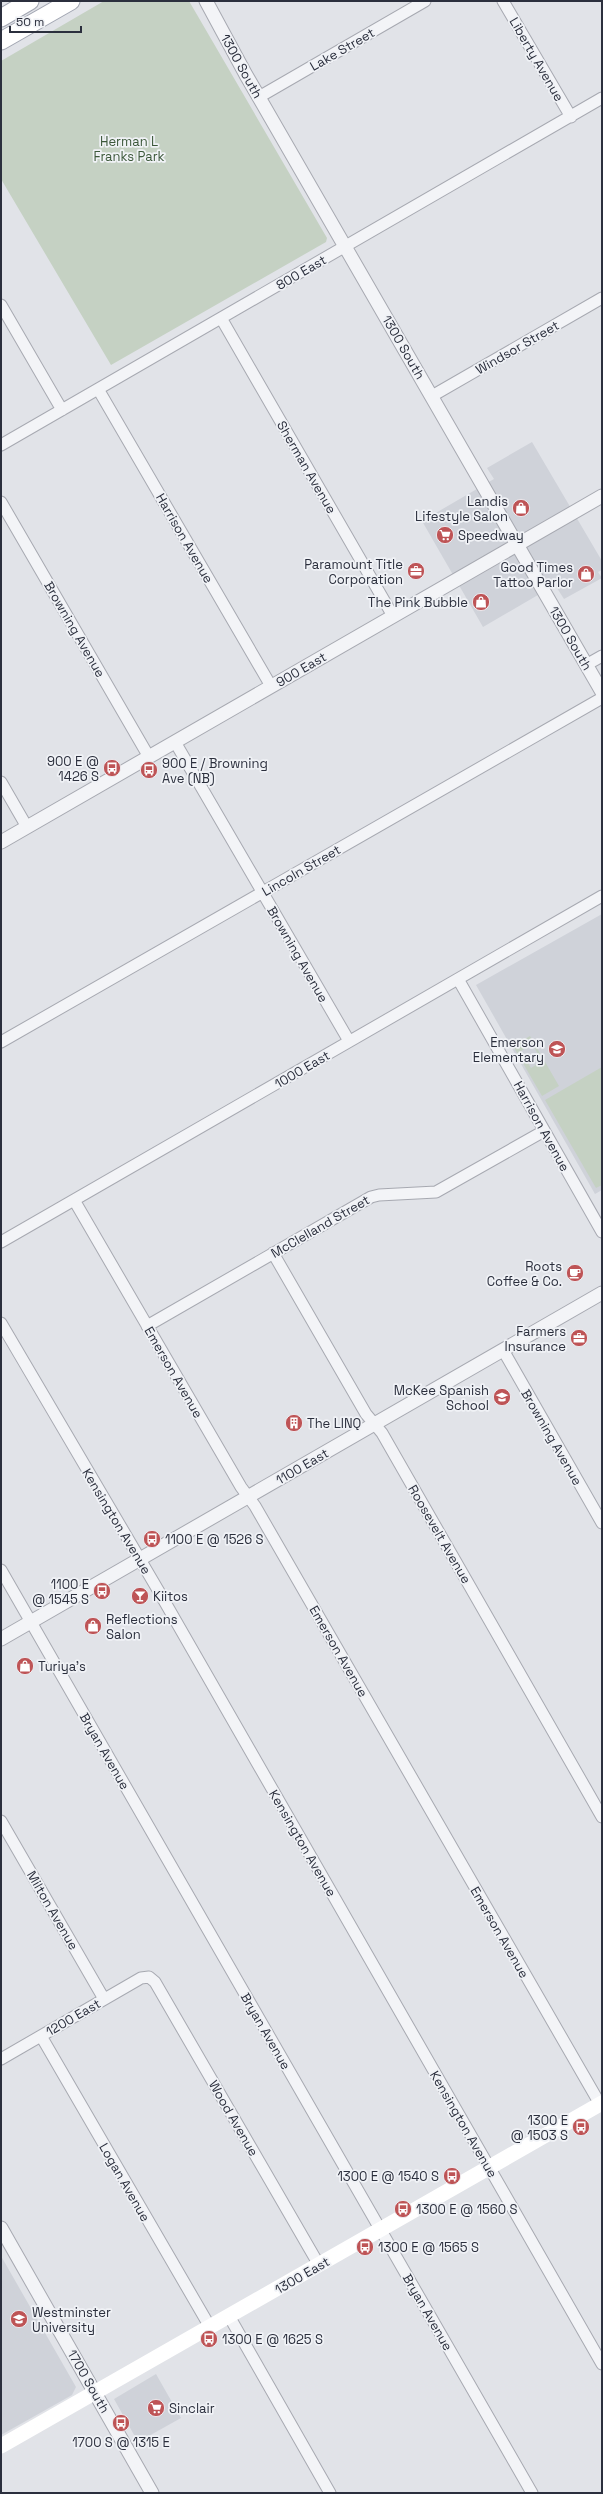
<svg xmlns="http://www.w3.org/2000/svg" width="603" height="2494" viewBox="0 0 603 2494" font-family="'Space Grotesk',sans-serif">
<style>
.built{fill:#cfd2d9}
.green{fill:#c5d1c3;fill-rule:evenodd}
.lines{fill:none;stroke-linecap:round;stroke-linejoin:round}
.minor-casing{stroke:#a7a9b1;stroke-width:13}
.tertiary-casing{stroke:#a7a9b1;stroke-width:15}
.primary-casing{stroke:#a2a6b2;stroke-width:19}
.minor{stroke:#f3f4f7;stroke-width:11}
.tertiary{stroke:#f3f4f7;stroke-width:13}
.secondary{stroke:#fff;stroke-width:15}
.primary{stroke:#fff;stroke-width:17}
.labels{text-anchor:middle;stroke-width:3.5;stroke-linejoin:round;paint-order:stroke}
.street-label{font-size:13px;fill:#2b2f3d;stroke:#f0f2f6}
.park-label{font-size:13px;fill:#3c583a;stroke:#f0f2f6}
.poi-label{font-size:13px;fill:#2b2f3d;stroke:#f0f2f6;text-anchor:end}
</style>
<rect width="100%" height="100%" fill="#e1e3e8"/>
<path class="built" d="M532 442 602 561V570L598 572 602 578 564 599 555 585 483 627 422 521 494 479 487 468Z
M602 914V1190L595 1194 476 985Z
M1 2256 76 2387 72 2395 1 2435Z
M156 2374 181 2418 138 2442 114 2399Z"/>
<path class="green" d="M104 1H189L327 238 326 242 111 365 1 179V61Z
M530 1036 559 1086 542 1096 513 1046ZM532 1044 542 1061 531 1068 521 1051Z
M602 1067V1185L596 1188 545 1100Z"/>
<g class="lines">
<defs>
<path id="minor" d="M503 1 571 117
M259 97 425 1
M1 305 62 410
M221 318 393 616
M98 389 271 686
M432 396 602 298
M1 445 602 98
M1 502 149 757
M586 665 602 656
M175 742 349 1041
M1 782 27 827
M458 979 602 1232
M1 1042 602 698
M74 1200 241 1487 255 1506 600 2104
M1 1242 602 896
M273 1253 366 1414 382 1433 602 1817
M1 1323 158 1590 602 2364
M147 1326 371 1197 379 1195 436 1192 544 1131
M503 1350 602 1523
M1 1570 532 2493
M1 1821 104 1999
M41 2036 210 2327
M1 2059 141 1978 149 1977 155 1982 319 2265
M229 2316 330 2493"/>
<path id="tertiary" d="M206 1 246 75 602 692
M1 842 602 496
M1 1639 602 1293
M1 2228 152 2493"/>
<path id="primary" d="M1 18 30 1
M1 41 71 1"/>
</defs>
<use href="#minor" class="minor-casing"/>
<use href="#tertiary" class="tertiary-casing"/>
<use href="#primary" class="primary-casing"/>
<use href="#minor" class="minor"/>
<use href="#tertiary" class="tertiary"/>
<path class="secondary" d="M1 2446 602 2103"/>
<use href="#primary" class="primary"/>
</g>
<defs>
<symbol id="shop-disc" viewBox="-11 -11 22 22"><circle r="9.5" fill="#be5456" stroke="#f0f2f6"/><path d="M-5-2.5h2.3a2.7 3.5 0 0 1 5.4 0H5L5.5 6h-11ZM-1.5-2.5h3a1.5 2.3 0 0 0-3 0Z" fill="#fff"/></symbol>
<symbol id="supermarket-disc" viewBox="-11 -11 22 22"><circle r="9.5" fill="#be5456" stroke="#f0f2f6"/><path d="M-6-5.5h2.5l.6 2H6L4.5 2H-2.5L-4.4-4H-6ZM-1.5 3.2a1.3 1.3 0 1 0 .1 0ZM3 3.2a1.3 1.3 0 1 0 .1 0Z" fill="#fff"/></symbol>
<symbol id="office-disc" viewBox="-11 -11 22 22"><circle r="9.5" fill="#be5456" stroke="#f0f2f6"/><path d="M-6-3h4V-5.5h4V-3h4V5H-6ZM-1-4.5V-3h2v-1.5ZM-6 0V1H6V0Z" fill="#fff"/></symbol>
<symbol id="bus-disc" viewBox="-11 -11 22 22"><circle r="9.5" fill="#be5456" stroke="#f0f2f6"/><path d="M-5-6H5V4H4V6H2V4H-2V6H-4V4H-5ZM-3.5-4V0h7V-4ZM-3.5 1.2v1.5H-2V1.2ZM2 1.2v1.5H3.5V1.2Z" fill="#fff"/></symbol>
<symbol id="school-disc" viewBox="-11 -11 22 22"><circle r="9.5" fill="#be5456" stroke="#f0f2f6"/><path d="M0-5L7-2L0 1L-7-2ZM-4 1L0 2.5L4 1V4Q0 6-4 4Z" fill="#fff"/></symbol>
<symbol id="cafe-disc" viewBox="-11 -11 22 22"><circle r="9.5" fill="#be5456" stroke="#f0f2f6"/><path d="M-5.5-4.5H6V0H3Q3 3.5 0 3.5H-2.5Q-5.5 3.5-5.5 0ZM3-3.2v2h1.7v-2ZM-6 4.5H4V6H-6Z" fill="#fff"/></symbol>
<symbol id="building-disc" viewBox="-11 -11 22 22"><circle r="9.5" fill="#be5456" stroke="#f0f2f6"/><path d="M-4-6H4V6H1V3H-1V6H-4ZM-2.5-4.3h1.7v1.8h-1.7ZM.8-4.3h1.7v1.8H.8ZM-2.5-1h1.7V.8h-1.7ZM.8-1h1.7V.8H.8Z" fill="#fff"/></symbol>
<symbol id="bar-disc" viewBox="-11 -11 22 22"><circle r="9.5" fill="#be5456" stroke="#f0f2f6"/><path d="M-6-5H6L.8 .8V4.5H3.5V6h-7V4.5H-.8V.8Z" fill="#fff"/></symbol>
<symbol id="university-disc" viewBox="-11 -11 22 22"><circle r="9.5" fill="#be5456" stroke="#f0f2f6"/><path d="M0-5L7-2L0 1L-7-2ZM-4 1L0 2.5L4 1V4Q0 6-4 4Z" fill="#fff"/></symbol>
</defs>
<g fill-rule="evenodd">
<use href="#shop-disc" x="511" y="498" width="20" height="20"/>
<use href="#supermarket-disc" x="435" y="525" width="20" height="20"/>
<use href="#office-disc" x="406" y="561" width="20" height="20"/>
<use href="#shop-disc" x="576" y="564" width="20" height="20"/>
<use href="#shop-disc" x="471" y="592" width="20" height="20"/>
<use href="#bus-disc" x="102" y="758" width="20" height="20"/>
<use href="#bus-disc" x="139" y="760" width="20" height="20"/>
<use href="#school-disc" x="547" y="1039" width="20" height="20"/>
<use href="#cafe-disc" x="565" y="1263" width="20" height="20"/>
<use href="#office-disc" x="569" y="1328" width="20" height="20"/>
<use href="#school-disc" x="492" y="1387" width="20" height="20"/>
<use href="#building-disc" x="284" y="1413" width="20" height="20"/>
<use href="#bus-disc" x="142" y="1529" width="20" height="20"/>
<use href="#bus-disc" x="92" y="1581" width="20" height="20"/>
<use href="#bar-disc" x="130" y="1586" width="20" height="20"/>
<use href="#shop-disc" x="83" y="1616" width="20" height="20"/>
<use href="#shop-disc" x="15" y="1656" width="20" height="20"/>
<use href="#bus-disc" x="571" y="2117" width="20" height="20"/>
<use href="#bus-disc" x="442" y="2166" width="20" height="20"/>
<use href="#bus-disc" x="393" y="2199" width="20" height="20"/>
<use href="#bus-disc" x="355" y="2237" width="20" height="20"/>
<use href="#university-disc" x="9" y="2309" width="20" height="20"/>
<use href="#bus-disc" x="199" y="2329" width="20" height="20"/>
<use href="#supermarket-disc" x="146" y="2398" width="20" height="20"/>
<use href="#bus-disc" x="111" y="2413" width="20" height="20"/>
</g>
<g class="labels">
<g class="street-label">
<text transform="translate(342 49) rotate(-30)" y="5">Lake Street</text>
<text transform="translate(537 59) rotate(60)" y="5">Liberty Avenue</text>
<text transform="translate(242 66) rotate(61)" y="5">1300 South</text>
<text transform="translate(301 272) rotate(-30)" y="5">800 East</text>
<text transform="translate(404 347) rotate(60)" y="5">1300 South</text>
<text transform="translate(517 347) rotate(-30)" y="5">Windsor Street</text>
<text transform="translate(307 467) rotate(60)" y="5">Sherman Avenue</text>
<text transform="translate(185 538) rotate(60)" y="5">Harrison Avenue</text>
<text transform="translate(75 629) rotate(60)" y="5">Browning Avenue</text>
<text transform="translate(571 638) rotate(60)" y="5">1300 South</text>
<text transform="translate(301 669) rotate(-30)" y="5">900 East</text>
<text transform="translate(301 870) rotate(-30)" y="5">Lincoln Street</text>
<text transform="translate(298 954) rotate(60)" y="5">Browning Avenue</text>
<text transform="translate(302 1069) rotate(-30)" y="5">1000 East</text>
<text transform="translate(542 1126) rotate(61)" y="5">Harrison Avenue</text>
<text transform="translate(320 1226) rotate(-30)" y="5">McClelland Street</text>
<text transform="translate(174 1372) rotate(60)" y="5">Emerson Avenue</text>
<text transform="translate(552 1437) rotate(60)" y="5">Browning Avenue</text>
<text transform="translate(302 1466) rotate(-30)" y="5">1100 East</text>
<text transform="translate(117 1521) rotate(59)" y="5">Kensington Avenue</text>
<text transform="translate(440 1534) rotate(60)" y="5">Roosevelt Avenue</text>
<text transform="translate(339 1651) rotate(60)" y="5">Emerson Avenue</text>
<text transform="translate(105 1751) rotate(60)" y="5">Bryan Avenue</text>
<text transform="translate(303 1843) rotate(60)" y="5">Kensington Avenue</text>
<text transform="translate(53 1910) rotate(60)" y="5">Milton Avenue</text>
<text transform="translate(500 1932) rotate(60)" y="5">Emerson Avenue</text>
<text transform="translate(73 2017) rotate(-30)" y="5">1200 East</text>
<text transform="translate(266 2031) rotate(60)" y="5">Bryan Avenue</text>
<text transform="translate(234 2118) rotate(60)" y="5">Wood Avenue</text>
<text transform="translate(464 2124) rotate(60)" y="5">Kensington Avenue</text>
<text transform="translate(125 2182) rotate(60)" y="5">Logan Avenue</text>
<text transform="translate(302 2275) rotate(-30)" y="5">1300 East</text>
<text transform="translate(428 2312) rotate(60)" y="5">Bryan Avenue</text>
<text transform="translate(89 2381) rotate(60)" y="5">1700 South</text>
</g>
<g class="park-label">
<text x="129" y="146">Herman L<tspan x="129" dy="15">Franks Park</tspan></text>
</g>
<g class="poi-label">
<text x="508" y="506">Landis<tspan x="508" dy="15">Lifestyle Salon</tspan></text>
<text x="458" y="540" text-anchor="start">Speedway</text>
<text x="403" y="569">Paramount Title<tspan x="403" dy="15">Corporation</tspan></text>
<text x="573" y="572">Good Times<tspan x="573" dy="15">Tattoo Parlor</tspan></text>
<text x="468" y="607">The Pink Bubble</text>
<text x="99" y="766">900 E @<tspan x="99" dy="15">1426 S</tspan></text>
<text x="162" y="768" text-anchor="start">900 E / Browning<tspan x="162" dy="15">Ave (NB)</tspan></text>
<text x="544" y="1047">Emerson<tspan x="544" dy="15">Elementary</tspan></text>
<text x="562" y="1271">Roots<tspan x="562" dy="15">Coffee &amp; Co.</tspan></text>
<text x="566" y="1336">Farmers<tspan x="566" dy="15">Insurance</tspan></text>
<text x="489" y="1395">McKee Spanish<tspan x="489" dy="15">School</tspan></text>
<text x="307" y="1428" text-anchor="start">The LINQ</text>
<text x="165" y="1544" text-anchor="start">1100 E @ 1526 S</text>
<text x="89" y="1589">1100 E<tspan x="89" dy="15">@ 1545 S</tspan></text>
<text x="153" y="1601" text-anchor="start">Kiitos</text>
<text x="106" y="1624" text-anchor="start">Reflections<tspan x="106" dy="15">Salon</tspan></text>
<text x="38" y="1671" text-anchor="start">Turiya's</text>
<text x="568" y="2125">1300 E<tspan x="568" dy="15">@ 1503 S</tspan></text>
<text x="439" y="2181">1300 E @ 1540 S</text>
<text x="416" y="2214" text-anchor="start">1300 E @ 1560 S</text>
<text x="378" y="2252" text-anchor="start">1300 E @ 1565 S</text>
<text x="32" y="2317" text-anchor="start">Westminster<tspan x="32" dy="15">University</tspan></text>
<text x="222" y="2344" text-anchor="start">1300 E @ 1625 S</text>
<text x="169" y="2413" text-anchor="start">Sinclair</text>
<text x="121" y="2447" text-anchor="middle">1700 S @ 1315 E</text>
</g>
</g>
<rect width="603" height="2494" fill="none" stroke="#2b2f3d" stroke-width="4"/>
<path d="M10 26v6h71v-6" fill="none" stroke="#2b2f3d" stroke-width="2"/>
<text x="16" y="26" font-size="12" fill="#2b2f3d" stroke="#f0f2f6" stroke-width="3" paint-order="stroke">50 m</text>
</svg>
